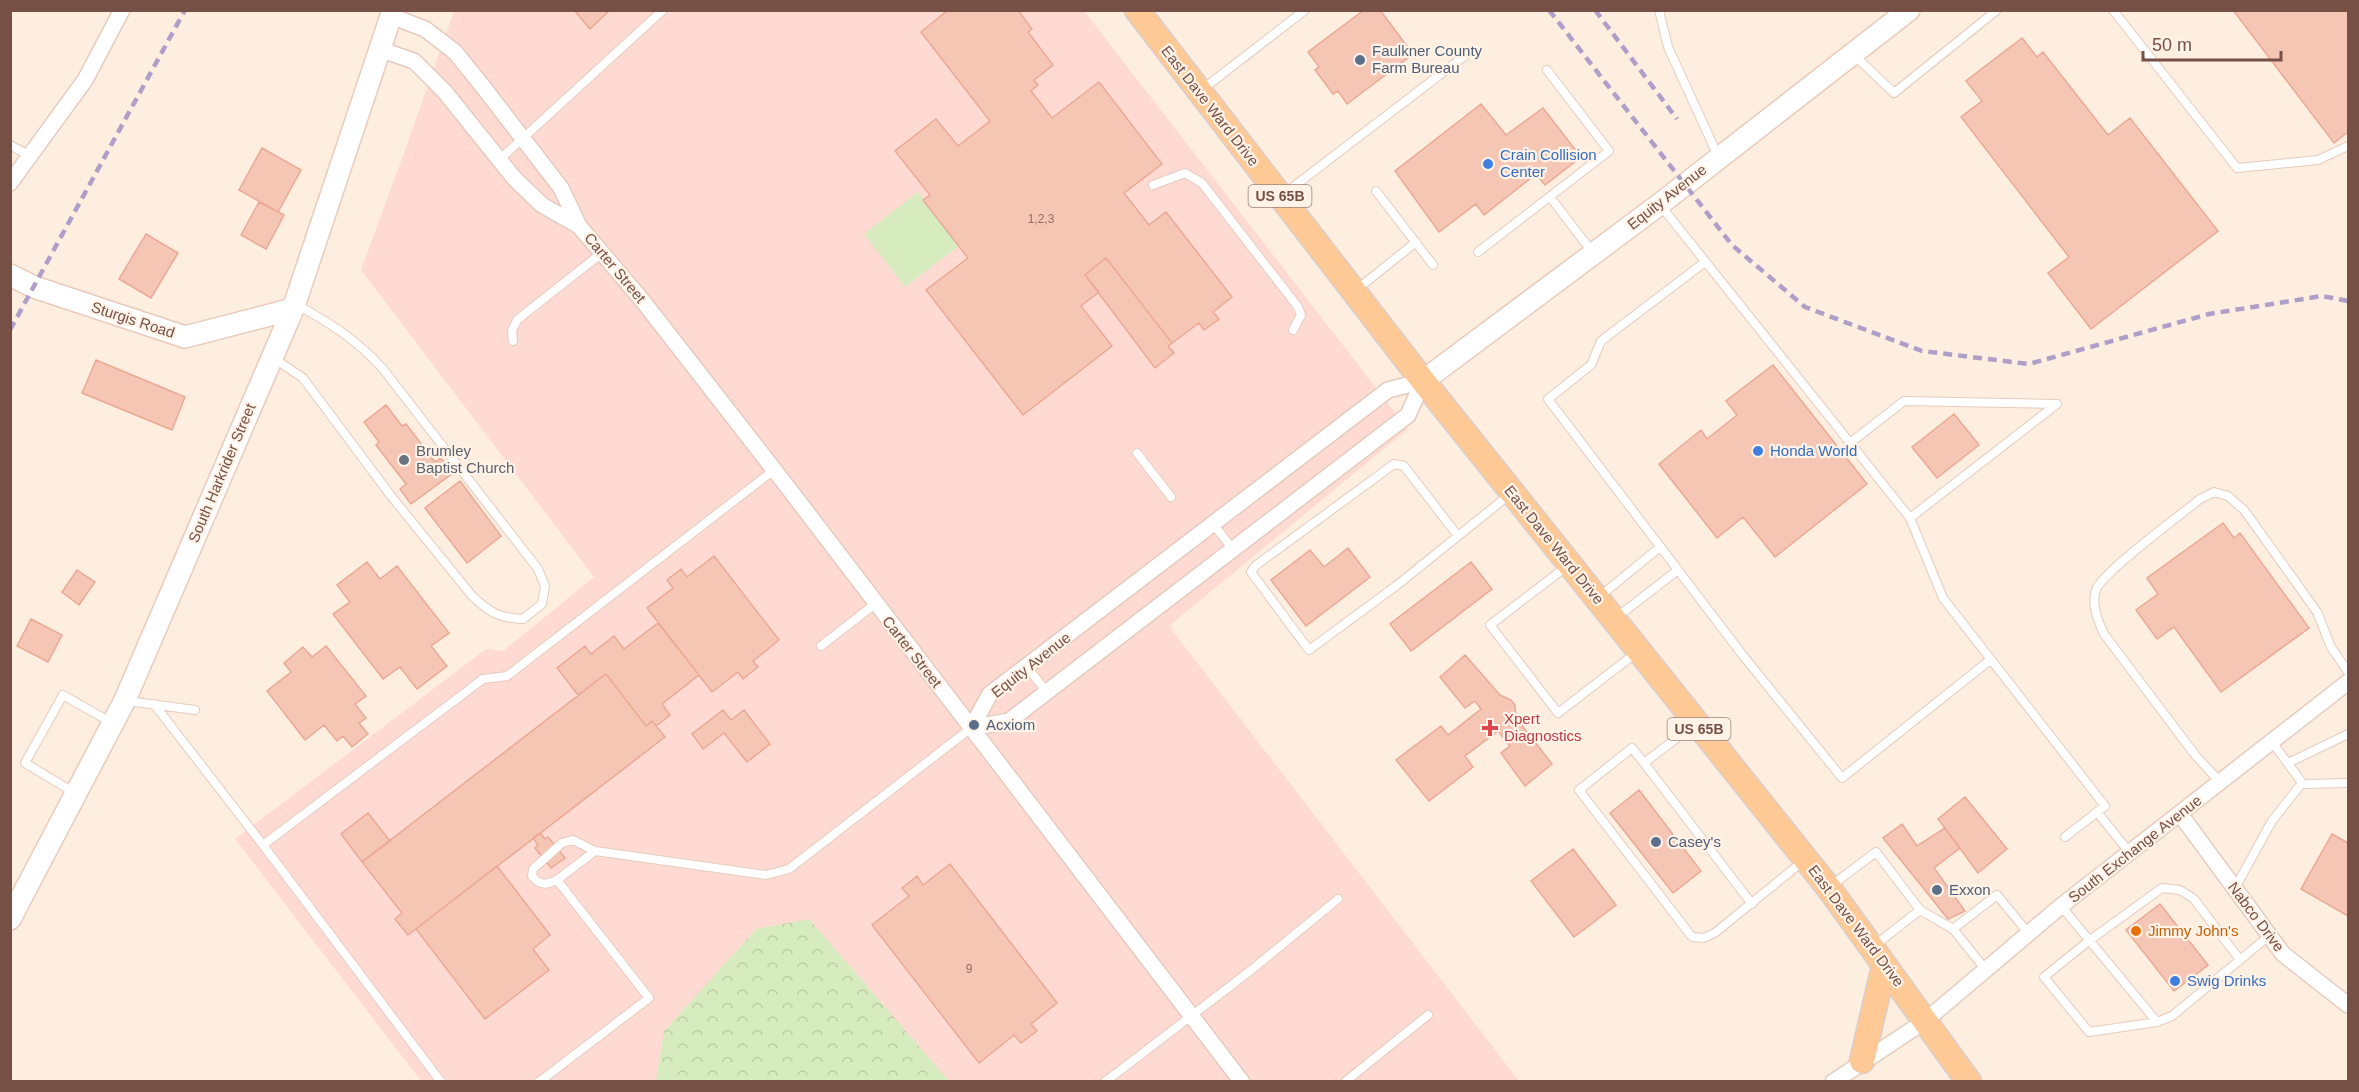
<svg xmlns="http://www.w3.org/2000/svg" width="2359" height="1092" viewBox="0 0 2359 1092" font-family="Arial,sans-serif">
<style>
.commercial{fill:#ffdad3}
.park{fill:url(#park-crowns)}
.pitch{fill:#d7ecbe}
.building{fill:#f6c6b5;stroke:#eaa994;stroke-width:1.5}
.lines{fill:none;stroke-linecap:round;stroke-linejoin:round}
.lane-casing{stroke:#e5cbbe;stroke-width:10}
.street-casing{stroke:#e5cbbe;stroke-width:18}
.secondary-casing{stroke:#eacabb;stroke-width:24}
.primary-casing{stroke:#d9cecb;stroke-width:27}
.lane{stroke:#fff;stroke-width:8}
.street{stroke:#fff;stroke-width:15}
.secondary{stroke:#fff;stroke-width:21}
.primary{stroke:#ffc996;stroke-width:24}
.rail{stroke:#af9ec8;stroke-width:4.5;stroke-dasharray:9 6;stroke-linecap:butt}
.service-dot{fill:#5c6f8a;stroke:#fff3e8;stroke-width:2}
.shop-dot{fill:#3f7fe0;stroke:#fff3e8;stroke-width:2}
.worship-dot{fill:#6b7280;stroke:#fff3e8;stroke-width:2}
.health-dot{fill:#e0444e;stroke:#fff3e8;stroke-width:2}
.food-dot{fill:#e8710a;stroke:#fff3e8;stroke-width:2}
.labels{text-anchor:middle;stroke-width:4.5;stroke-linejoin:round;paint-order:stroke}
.number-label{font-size:12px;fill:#976e61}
.shield{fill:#fff3e8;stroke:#a08176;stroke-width:1.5}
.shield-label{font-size:14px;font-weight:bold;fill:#775045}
.service-label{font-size:15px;fill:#4e5e75;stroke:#fff3e8;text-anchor:start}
.street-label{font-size:15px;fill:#775045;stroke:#fff3e8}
.shop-label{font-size:15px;fill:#366cbe;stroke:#fff3e8;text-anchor:start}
.worship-label{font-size:15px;fill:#5b616d;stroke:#fff3e8;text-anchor:start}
.health-label{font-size:15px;fill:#be3a42;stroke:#fff3e8;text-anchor:start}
.food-label{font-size:15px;fill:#c56008;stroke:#fff3e8;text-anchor:start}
</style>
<defs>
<pattern id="park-crowns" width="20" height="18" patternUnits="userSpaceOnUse" patternTransform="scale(1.5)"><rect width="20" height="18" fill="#d7ecbe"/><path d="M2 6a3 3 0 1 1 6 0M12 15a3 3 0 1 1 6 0" fill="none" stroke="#bccca5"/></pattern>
</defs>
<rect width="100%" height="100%" fill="#feeee0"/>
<path class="commercial" d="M454 11H1084L1408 429 1169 626 1519 1081H421L235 839 486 649 503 651 594 577 361 270 404 153Z"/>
<path class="park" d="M809 919 949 1081H656L664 1031 756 929Z"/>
<path class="pitch" d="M918 192 960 245 905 287 864 234Z"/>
<path class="building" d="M574 10H610L590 29Z
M948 10H1018L1032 29 1028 32 1053 65 1034 80 1038 85 1031 91 1052 118 1099 82 1162 164 1124 193 1149 225 1166 212 1232 297 1213 312 1219 319 1204 330 1199 323 1172 343 1106 258 1085 275 1099 292 1081 306 1112 346 1023 415 926 290 968 258 923 200 930 195 895 151 936 119 958 146 990 121 921 32Z
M1364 10H1380L1413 54 1347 104 1338 91 1333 94 1315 70 1319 67 1308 52Z
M2233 10H2348V132L2334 143Z
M2022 38 2037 57 2043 52 2108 135 2130 118 2218 231 2091 329 2048 273 2069 257 1961 117 1982 101 1966 81Z
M1481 104 1506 135 1543 108 1581 157 1545 185 1536 174 1484 215 1476 204 1439 232 1395 171Z
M262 148 301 170 278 212 239 190Z
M259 202 284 215 266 249 241 235Z
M146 234 178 253 151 298 119 279Z
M1106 258 1172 343 1168 346 1174 353 1155 368 1085 275Z
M96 360 185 397 172 430 82 393Z
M1773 365 1867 484 1775 557 1743 517 1717 538 1659 464 1701 430 1707 439 1737 415 1726 401Z
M386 405 402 426 406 424 435 462 441 458 453 473 411 504 400 489 406 484 376 445 379 442 364 422Z
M1954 414 1979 445 1937 478 1912 447Z
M460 481 501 536 467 563 425 508Z
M2223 523 2234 538 2240 533 2309 628 2221 692 2174 627 2157 639 2136 610 2158 594 2147 578Z
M1348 548 1370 577 1306 626 1271 580 1310 550 1324 567Z
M714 556 779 640 753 661 758 667 743 679 738 672 712 692 647 608 673 588 667 580 681 569 687 577Z
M367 562 380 579 397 566 449 633 431 646 447 666 417 689 400 667 383 679 333 614 350 602 337 585Z
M1471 562 1492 589 1411 651 1390 624Z
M77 570 95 582 79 605 62 592Z
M31 619 62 635 48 662 17 646Z
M658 623 699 675 662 704 670 715 656 726 652 721 646 726 606 674 578 695 557 668 585 646 591 654 614 636 624 649Z
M326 646 366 696 355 704 366 718 359 723 368 734 352 747 343 736 337 741 324 725 305 740 267 691 291 672 284 663 303 647 312 657Z
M1465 655 1500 695 1511 700 1515 705 1516 718 1552 764 1525 786 1501 753 1510 746 1498 731 1465 756 1473 767 1429 801 1396 760 1441 726 1448 735 1481 709 1475 701 1465 708 1440 677Z
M606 674 646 726 652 721 665 737 408 935 395 919 402 913 362 862Z
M723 710 731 720 744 710 770 744 747 762 724 733 703 749 692 734Z
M1639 790 1701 871 1673 893 1610 813Z
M1965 797 2007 849 1978 873 1938 819Z
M368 813 390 841 362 862 341 834Z
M1902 824 1917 846 1945 828 1960 848 1934 868 1965 911 1948 919 1883 838Z
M540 833 545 839 548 837 565 858 551 868 535 848 538 845 533 838Z
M2332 834 2348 843V916L2301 889Z
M1573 849 1616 905 1574 937 1531 881Z
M950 864 1057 1003 1031 1024 1037 1031 1021 1043 1014 1035 979 1063 872 925 909 896 902 888 917 876 923 885Z
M497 866 550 935 533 949 549 970 485 1019 416 929Z
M2160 904 2208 965 2174 991 2126 930Z"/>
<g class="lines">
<defs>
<path id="lane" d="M1659 10 1668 47 1718 156
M2113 10 2237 168 2318 160 2348 146
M1854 55 1894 93 1997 10
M1203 89 1305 10
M10 145 30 156
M499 160 663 10
M1153 185 1185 173 1202 183 1298 307 1301 315 1293 330
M1376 191 1433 265
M1284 194 1467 54
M1550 197 1593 253
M1661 206 1910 518 1943 598 2105 806 2065 837
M1478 252 1609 151 1547 70
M1705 262 1601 341 1591 365 1548 399 1741 653 1842 778 1990 660
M1355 291 1416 242
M513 341 512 331 517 320 603 252
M275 359 303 378 391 496 473 597C491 613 499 618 523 619L542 604 545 586 538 569 383 369C356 339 331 324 296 304
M1850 443 1904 401 2057 404
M1137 453 1171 497
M1910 518 2057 404
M1213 524 1233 549
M1458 536 1404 466 1394 464 1255 566 1251 572 1309 650 1396 586 1509 495
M1566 567 1490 625 1558 713 1636 653
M1599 597 1660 547
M1617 617 1678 570
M821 646 875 604
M1027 667 1046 691
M127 701 195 710
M154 704 263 845 441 1082
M1694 725 1644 763 1632 748 1579 790 1692 937 1704 938 1716 932 1802 862
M2272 742 2303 784 2348 783
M1644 763 1752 904
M2288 763 2348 734
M2220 782 2196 756 2104 634C2098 621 2091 605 2096 590 2101 573 2182 514 2200 499L2214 492 2228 496 2244 510 2317 612 2331 647 2348 672
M75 793 25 763 63 695 112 723
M2097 812 2130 853
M263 845 483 679 507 676 774 470
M557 880C546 885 540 886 532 876L533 869 562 843 573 840 595 851
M1832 885 1876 852 1920 910 1874 946
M2235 888 2272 821 2302 783
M2061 906 2157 1022 2172 1016 2270 935
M1920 910 1953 929 1997 895 2029 934
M1953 929 1986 970
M2157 1022 2089 1032 2044 977 2090 940 2162 888 2180 890 2194 899 2240 960
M539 1082 649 998 557 880 595 851 766 875 789 869 971 728
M1105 1082 1250 971 1338 899
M1345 1082 1428 1015"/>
<path id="street" d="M391 16 425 29 455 52 484 88 561 188 579 226 642 300 786 485 1242 1082
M379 49 414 61 445 92 514 178 542 205 579 226
M10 183 85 80 122 10
M971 728 1009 721 1408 415 1423 381
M971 728 990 694 1388 390 1423 381
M2180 814 2283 954 2348 1005
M1833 1082 1925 1021 2061 906 2348 682"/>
<path id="secondary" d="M10 275 34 287 185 337 293 309
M1423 381 1660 204 1909 10
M10 919 125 700 293 309 393 10"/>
<path id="primary" d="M1137 10 1423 381 1828 887 1969 1082
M1862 1061 1884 966"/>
</defs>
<use href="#lane" class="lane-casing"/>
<use href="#street" class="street-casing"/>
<use href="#secondary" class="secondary-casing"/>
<use href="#primary" class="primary-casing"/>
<use href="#lane" class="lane"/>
<use href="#street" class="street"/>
<use href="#secondary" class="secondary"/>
<use href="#primary" class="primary"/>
<path class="rail" d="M1549 10 1732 245 1805 307 1922 351 2029 364 2209 314 2322 296 2348 301
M1595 10 1677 119
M10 330 185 10"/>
</g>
<g class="service-dot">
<circle cx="1360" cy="60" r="6"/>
<circle cx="974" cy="725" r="6"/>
<circle cx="1656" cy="842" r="6"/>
<circle cx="1937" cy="890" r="6"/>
</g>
<g class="shop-dot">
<circle cx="1488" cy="164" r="6"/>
<circle cx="1758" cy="451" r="6"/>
<circle cx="2175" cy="981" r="6"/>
</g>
<circle class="worship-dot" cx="404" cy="460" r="6"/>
<path class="health-dot" d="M1487 719h6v6h6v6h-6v6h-6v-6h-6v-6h6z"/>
<circle class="food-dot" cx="2136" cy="931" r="6"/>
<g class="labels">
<g class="number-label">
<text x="1041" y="223">1,2,3</text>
<text x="969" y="973">9</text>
</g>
<g class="shield">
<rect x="1248.5" y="185" width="63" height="22" rx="4.5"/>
<rect x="1667.5" y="718" width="63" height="22" rx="4.5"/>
</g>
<g class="shield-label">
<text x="1280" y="201">US 65B</text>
<text x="1699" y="734">US 65B</text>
</g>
<g class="service-label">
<text x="1372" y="56">Faulkner County<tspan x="1372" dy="17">Farm Bureau</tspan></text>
<text x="986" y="730">Acxiom</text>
<text x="1668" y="847">Casey's</text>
<text x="1949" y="895">Exxon</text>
</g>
<g class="street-label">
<text transform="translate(1210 106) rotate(52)" y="5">East Dave Ward Drive</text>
<text transform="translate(1667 197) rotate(-38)" y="5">Equity Avenue</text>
<text transform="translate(615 268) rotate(50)" y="5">Carter Street</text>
<text transform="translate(133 320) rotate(18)" y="5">Sturgis Road</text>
<text transform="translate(222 473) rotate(-67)" y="5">South Harkrider Street</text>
<text transform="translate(1554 545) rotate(51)" y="5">East Dave Ward Drive</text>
<text transform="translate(912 652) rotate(52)" y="5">Carter Street</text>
<text transform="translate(1031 665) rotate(-38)" y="5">Equity Avenue</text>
<text transform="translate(2135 849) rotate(-38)" y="5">South Exchange Avenue</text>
<text transform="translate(2256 917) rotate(53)" y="5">Nabco Drive</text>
<text transform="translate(1856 926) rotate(53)" y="5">East Dave Ward Drive</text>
</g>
<g class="shop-label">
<text x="1500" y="160">Crain Collision<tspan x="1500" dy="17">Center</tspan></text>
<text x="1770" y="456">Honda World</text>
<text x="2187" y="986">Swig Drinks</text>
</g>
<g class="worship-label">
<text x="416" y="456">Brumley<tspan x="416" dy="17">Baptist Church</tspan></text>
</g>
<g class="health-label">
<text x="1504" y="724">Xpert<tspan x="1504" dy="17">Diagnostics</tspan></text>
</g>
<g class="food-label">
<text x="2148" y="936">Jimmy John's</text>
</g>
</g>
<rect width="2359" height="1092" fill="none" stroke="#775045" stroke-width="24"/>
<path d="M2143 51v9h138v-9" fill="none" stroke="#775045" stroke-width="3"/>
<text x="2152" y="51" font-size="18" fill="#775045" stroke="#fff3e8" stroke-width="4.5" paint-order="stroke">50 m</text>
</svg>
